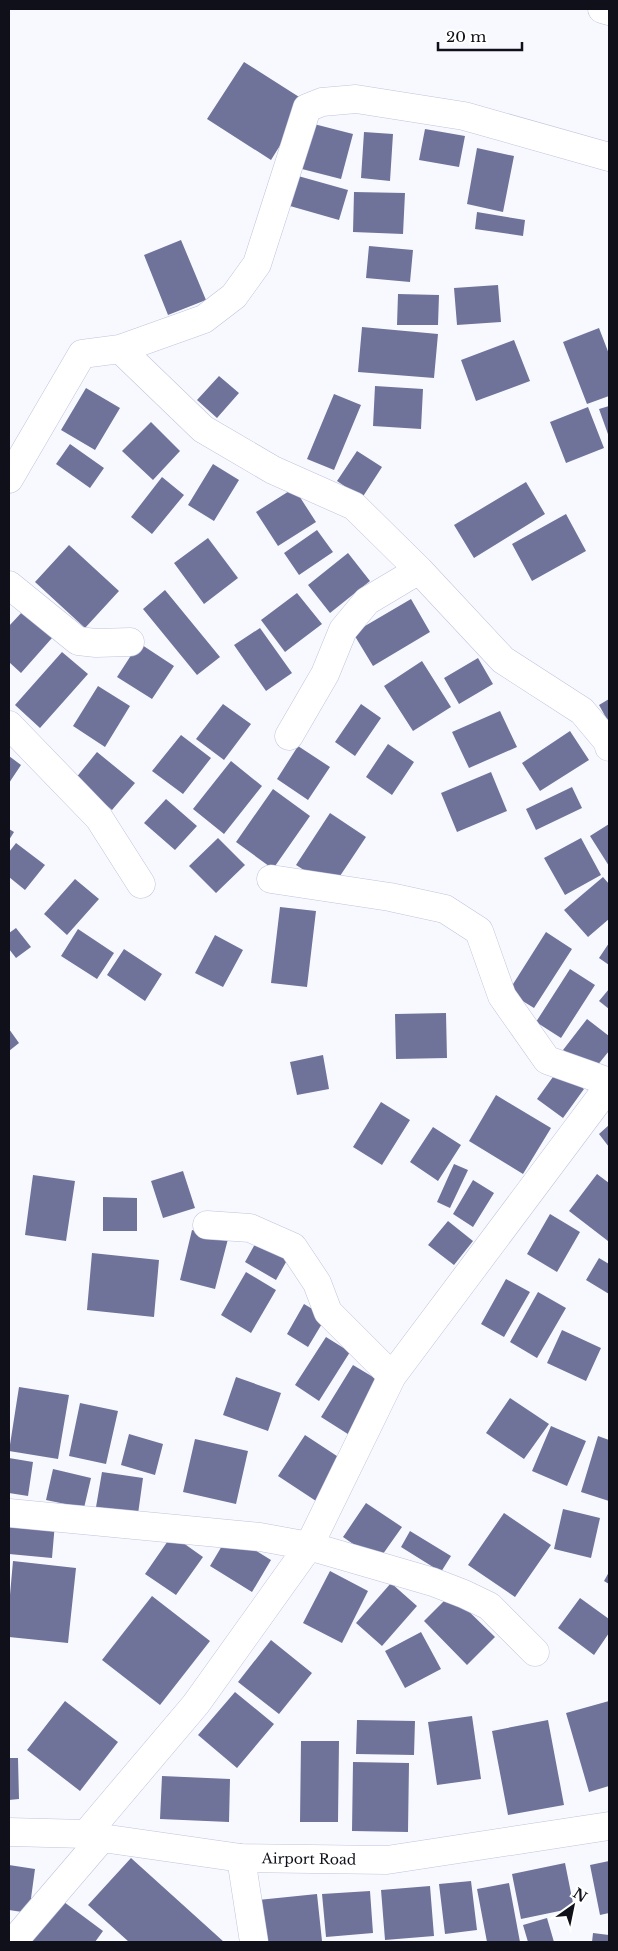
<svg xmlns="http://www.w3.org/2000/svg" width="618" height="1951" viewBox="0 0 618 1951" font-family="'Libre Baskerville',serif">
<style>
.building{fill:#6f739a}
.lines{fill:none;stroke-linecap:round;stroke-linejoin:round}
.minor-casing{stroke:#bfc3dd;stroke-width:29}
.highway-casing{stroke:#bfc3dd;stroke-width:29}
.minor{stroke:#fff;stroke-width:28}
.highway{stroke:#fff;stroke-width:28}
.labels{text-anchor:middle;stroke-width:4.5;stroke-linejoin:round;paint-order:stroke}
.street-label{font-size:14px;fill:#0f1019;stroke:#fff}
</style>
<rect width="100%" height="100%" fill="#f8f9ff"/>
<path class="building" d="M244 62 307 102 271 160 207 119Z
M310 123 353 134 341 179 298 168Z
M425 129 465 136 459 167 419 160Z
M364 132 393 134 390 181 361 178Z
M477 148 514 156 503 212 467 204Z
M291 174 348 190 339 220 283 204Z
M354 192 405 193 403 234 353 232Z
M477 212 525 220 523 236 475 229Z
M181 240 206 300 168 315 144 255Z
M369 246 413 250 410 282 366 278Z
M498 285 501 322 457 325 454 288Z
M398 294 439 295 438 325H397Z
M362 327 438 334 434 378 358 372Z
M599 328 609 354V396L587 404 563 342Z
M514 340 530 381 476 401 461 360Z
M219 376 239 393 217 418 197 400Z
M375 386 423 389 421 429 373 426Z
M86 388 120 408 95 450 61 430Z
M334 394 361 405 334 470 307 459Z
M609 406V437L599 409Z
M588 407 604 448 566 463 550 422Z
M151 422 180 451 153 480 122 451Z
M70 444 104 468 90 488 56 464Z
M357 451 382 467 362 498 337 481Z
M213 464 239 480 214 521 188 505Z
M162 477 184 495 152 534 131 517Z
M526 482 545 514 474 558 454 525Z
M294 488 316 522 278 546 256 512Z
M566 514 586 551 532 581 512 544Z
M317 530 333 552 299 575 284 553Z
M208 538 238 578 204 604 174 563Z
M69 545 119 591 85 628 35 582Z
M348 553 370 581 330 613 308 585Z
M165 590 220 657 197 675 143 609Z
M297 593 322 624 285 652 261 620Z
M411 599 430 632 373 666 353 633Z
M23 611 52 638 21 673 9 662V626Z
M260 628 292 673 266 691 234 645Z
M139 643 174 666 152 699 117 677Z
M62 652 88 674 40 728 15 705Z
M478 658 493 684 459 704 444 678Z
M422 661 451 707 413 731 384 686Z
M98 686 130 706 105 747 73 726Z
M609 699V723L599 705Z
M223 704 251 724 224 760 196 739Z
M361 704 381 718 355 756 335 742Z
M500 711 517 747 469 768 452 732Z
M570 731 589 760 540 791 522 763Z
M181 735 211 758 183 794 152 771Z
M388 744 414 762 392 795 366 777Z
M298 746 330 767 308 800 277 779Z
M97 752 135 783 112 810 75 779Z
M9 756 21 765 9 783Z
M231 761 262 786 224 834 193 809Z
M491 772 507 811 457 832 441 793Z
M572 787 582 808 536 830 526 809Z
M273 789 310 816 273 869 236 842Z
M166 799 197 826 175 850 144 823Z
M330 813 366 837 332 888 296 865Z
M609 824V866L590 836Z
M9 829 14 832 9 840Z
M218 838 245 865 216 893 189 866Z
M581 838 601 875 565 895 544 858Z
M16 843 45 865 25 890 9 877V852Z
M603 877 609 884V919L588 937 564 910Z
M75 879 99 899 67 935 44 914Z
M280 907 316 911 307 987 271 983Z
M16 928 31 947 16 958 9 949V933Z
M78 929 114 953 97 979 61 956Z
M546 932 572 949 534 1008 508 992Z
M215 935 243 950 223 987 195 973Z
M609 943V965L599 958Z
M124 949 162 974 145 1001 107 975Z
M570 969 595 985 561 1038 536 1022Z
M609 989V1009L599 1001Z
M446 1013 447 1058 396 1059 395 1014Z
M587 1019 609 1036V1051L592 1072 563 1050Z
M9 1029 19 1043 9 1051Z
M323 1055 329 1089 297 1095 290 1062Z
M558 1070 584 1089 563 1118 537 1099Z
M496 1095 551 1128 523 1174 469 1141Z
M381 1102 410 1120 382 1165 353 1147Z
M609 1125V1147L599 1134Z
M433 1127 461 1145 438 1181 410 1162Z
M454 1164 468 1170 450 1208 437 1202Z
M183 1171 195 1208 163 1218 151 1181Z
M597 1174 609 1183 608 1241 569 1211Z
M33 1175 75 1181 66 1241 25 1235Z
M473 1180 494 1193 473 1227 453 1214Z
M103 1197 137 1198V1231H103Z
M550 1214 580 1232 557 1272 527 1254Z
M448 1221 473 1241 454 1265 428 1245Z
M192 1230 228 1239 215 1289 180 1280Z
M259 1237 290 1255 276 1280 245 1262Z
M92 1253 159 1260 154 1317 87 1310Z
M599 1258 609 1264V1294L586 1280Z
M246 1272 276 1290 251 1333 221 1315Z
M506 1279 530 1292 504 1337 481 1324Z
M538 1292 566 1308 537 1358 510 1342Z
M304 1304 326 1317 308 1347 287 1334Z
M562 1330 601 1348 586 1381 547 1363Z
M326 1337 350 1352 319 1401 295 1385Z
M353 1365 383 1383 351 1436 321 1417Z
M236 1377 281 1393 268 1431 223 1415Z
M19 1387 69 1395 58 1459 9 1451Z
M510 1398 549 1424 524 1459 486 1433Z
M80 1403 118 1411 106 1464 69 1456Z
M551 1426 586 1441 567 1486 532 1471Z
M129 1434 163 1444 155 1475 121 1465Z
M305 1435 343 1460 316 1501 278 1476Z
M598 1436 609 1440V1501L581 1492Z
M195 1439 248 1451 236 1504 183 1492Z
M9 1458 33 1462 28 1496 9 1493Z
M53 1469 91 1478 84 1508 46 1500Z
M102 1472 143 1478 138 1514 96 1507Z
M366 1503 402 1527 378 1561 343 1537Z
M563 1509 600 1518 591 1558 554 1549Z
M504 1513 551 1545 515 1597 468 1565Z
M9 1520 55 1523 52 1558 9 1554Z
M410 1531 451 1556 441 1572 401 1547Z
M229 1534 271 1560 252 1592 210 1566Z
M172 1535 203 1557 176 1595 145 1574Z
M13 1561 76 1568 68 1643 9 1637V1606Z
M330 1571 368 1591 342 1643 303 1623Z
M609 1572V1584L604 1581Z
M391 1583 417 1606 382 1646 356 1623Z
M451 1594 495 1637 467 1665 424 1621Z
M152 1596 210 1641 160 1705 102 1660Z
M580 1598 609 1619V1633L594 1655 558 1628Z
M421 1632 441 1669 405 1688 385 1651Z
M271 1640 312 1673 279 1714 238 1682Z
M235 1692 274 1724 237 1768 198 1735Z
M65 1701 118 1742 80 1791 27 1750Z
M609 1701V1786L589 1792 566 1713Z
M472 1716 481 1779 437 1785 428 1722Z
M357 1720 415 1721 414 1755 356 1754Z
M548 1720 564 1805 508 1815 492 1731Z
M301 1741H339L338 1822H300Z
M9 1758H18L19 1799 9 1800Z
M353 1762 409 1763 408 1832 352 1831Z
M162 1776 230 1779 229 1822 160 1819Z
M131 1858 224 1942H129L88 1905Z
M609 1861V1913L600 1915 590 1865Z
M565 1863 574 1908 521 1919 512 1874Z
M9 1865 35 1869 29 1913 9 1910Z
M471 1881 477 1930 445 1934 439 1884Z
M509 1883 520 1942H487L477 1889Z
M430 1886 434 1936 385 1940 381 1890Z
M370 1891 373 1933 326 1937 322 1894Z
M317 1894 322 1941 262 1942 258 1900Z
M60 1899 103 1931 95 1942H28Z
M547 1918 554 1942H528L523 1925Z
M593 1933 609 1935V1942H592Z"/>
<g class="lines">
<defs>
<path id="minor" d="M602 9 609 11
M120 349 204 319 234 296 257 264 307 108 322 102 356 99 464 116 609 157
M9 479 82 354 120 349 203 429 273 470 354 506 419 570 503 660 582 711 608 742 609 747
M9 585 78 641 96 643 130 642
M9 725 99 818 141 884
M289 736 325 674 343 630 367 601 419 570
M271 879 390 897 445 909 479 931 502 996 547 1060 609 1082
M207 1225 250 1228 293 1247 317 1283 328 1312 392 1376
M9 1513 260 1537 309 1546 433 1582 464 1594 489 1606 535 1652
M86 1834 196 1704 309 1546 392 1376 609 1086
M241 1858 254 1942
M13 1942 102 1838"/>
<g id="highway">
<path id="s1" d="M9 1832 86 1834 102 1838 241 1858 387 1860 609 1826"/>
</g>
</defs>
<use href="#minor" class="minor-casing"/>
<use href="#highway" class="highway-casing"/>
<use href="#minor" class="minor"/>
<use href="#highway" class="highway"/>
</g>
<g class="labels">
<g class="street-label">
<text dy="5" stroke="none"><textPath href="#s1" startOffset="302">Airport Road</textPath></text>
</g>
</g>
<rect width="618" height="1951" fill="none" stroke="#0f1019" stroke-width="20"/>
<g transform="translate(573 1906) rotate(33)" stroke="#ffffff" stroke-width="4" paint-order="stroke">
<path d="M0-4L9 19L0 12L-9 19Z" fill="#0f1019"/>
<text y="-8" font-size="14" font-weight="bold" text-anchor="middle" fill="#0f1019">N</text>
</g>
<path d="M438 42v8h84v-8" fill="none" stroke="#0f1019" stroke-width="2.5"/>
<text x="446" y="42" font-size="15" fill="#0f1019" stroke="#ffffff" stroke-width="4" paint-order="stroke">20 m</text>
</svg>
